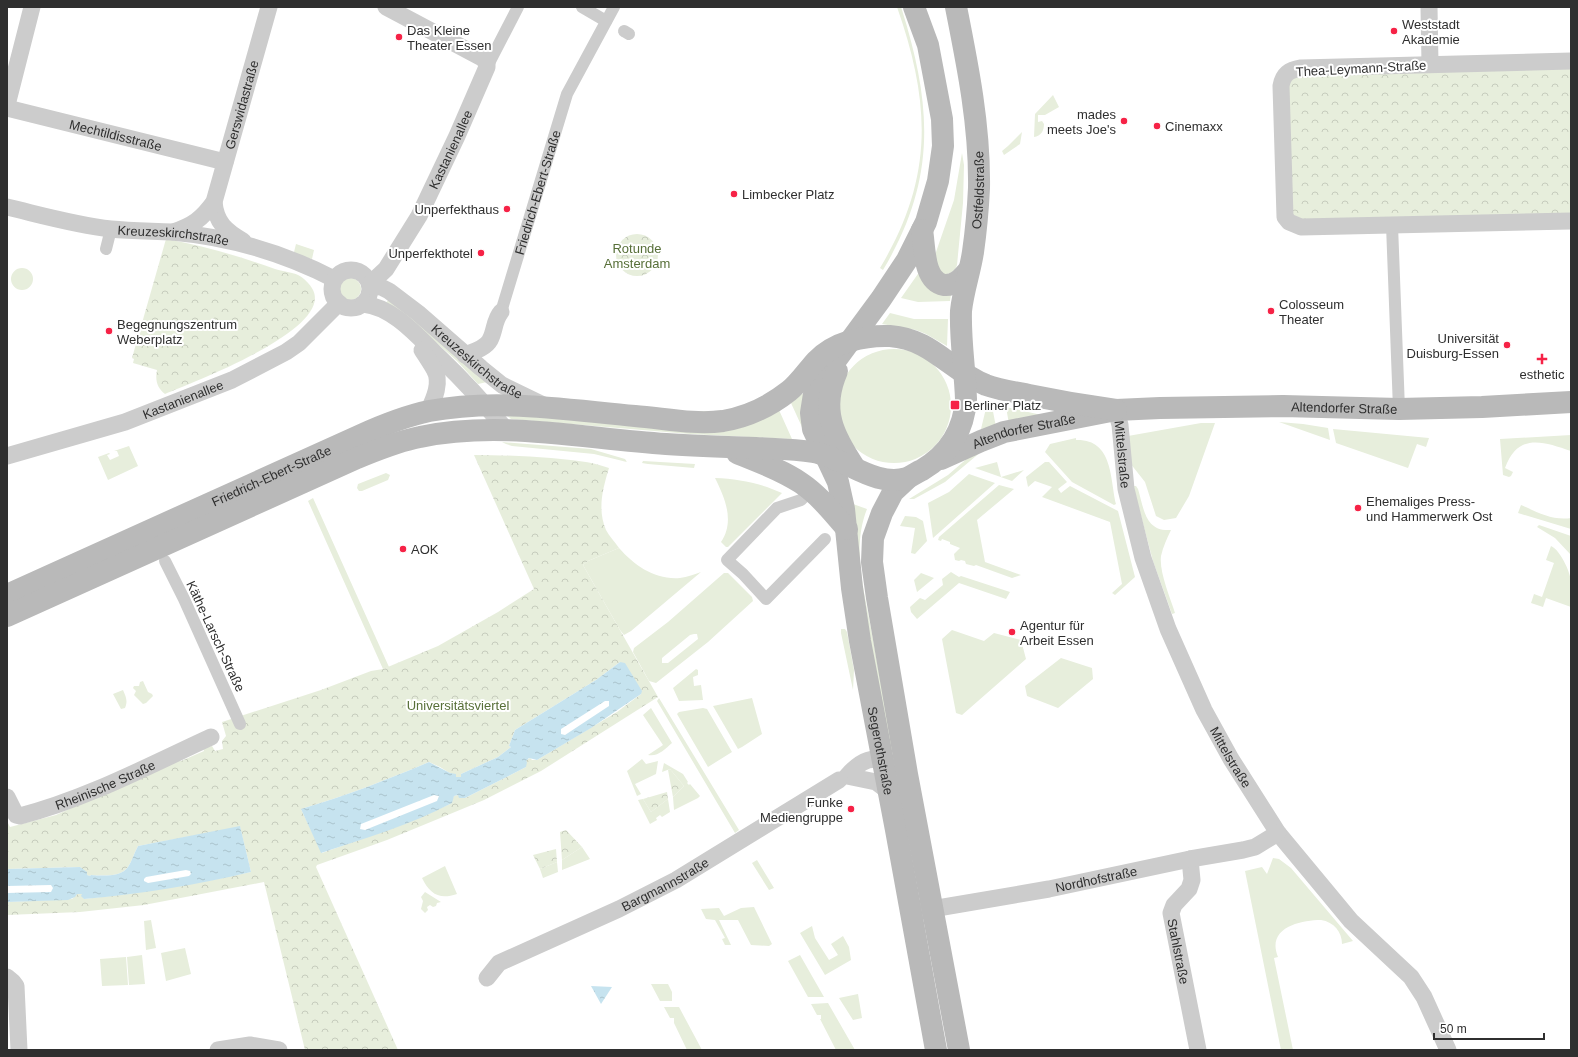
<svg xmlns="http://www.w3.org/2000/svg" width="1578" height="1057" viewBox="0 0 1578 1057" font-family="Helvetica,sans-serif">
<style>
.grass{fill:#e7eedc;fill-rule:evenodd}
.forest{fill:url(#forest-crowns);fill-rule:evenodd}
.water{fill:url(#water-ripples);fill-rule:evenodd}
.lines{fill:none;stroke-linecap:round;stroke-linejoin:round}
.pedestrian{stroke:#ccc;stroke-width:12}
.minor{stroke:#ccc;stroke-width:17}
.secondary{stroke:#b9b9b9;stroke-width:22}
.poi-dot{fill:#f62246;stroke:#fff;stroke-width:1.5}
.labels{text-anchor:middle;stroke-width:4;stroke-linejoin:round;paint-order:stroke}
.poi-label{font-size:13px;fill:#2f2f2f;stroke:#fff;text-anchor:start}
.street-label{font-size:13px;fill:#2f2f2f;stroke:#fff}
.park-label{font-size:13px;fill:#576f38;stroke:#fff}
</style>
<defs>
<pattern id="forest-crowns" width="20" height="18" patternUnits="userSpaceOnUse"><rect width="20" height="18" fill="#e7eedc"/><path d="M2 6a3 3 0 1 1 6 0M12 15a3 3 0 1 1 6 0" fill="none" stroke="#c6ccbd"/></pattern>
<pattern id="water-ripples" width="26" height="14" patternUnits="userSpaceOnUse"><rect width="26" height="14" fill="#c6e3ef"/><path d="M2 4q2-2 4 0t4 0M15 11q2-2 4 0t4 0" fill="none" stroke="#aac3cd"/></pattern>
</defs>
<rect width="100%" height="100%" fill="#fff"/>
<path class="grass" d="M897 7H901L902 10C932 106 937 180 883 270L880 268C934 178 931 104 897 7Z
M1053 95 1059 107 1045 115H1038V122L1042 121 1044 124C1044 131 1041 136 1034 137L1035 114Z
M1022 132 1020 144 1004 155 1002 151 1008 146Z
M962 153 964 165 963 203 957 265C955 272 945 278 939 271 935 266 935 258 936 252L954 200Z
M296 244 314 250 312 259 298 255 294 252Z
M11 279a11 11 0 1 1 22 0a11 11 0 1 1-22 0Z
M920 271 951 294 950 301 918 302 901 298Z
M339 289a11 11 0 1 1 22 0a11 11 0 1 1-22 0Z
M390 298 487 382 478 384 457 361 413 322 385 304Z
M890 313 914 319H948L947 346 926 334 916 330 882 324Z
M837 406a57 57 0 1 1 114 0a57 57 0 1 1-114 0Z
M802 394H805L807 438 791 403Z
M988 400 991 401 996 427 981 429Z
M1006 407 1037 414H1067L1009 424Z
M779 410 792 439 690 434 511 419 506 414Z
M1279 422 1303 424 1328 428 1330 440Z
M1201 423H1215L1189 496 1176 518 1164 520 1156 516 1145 482 1130 463 1128 436Z
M1333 429 1429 438 1426 447 1417 444 1408 468 1336 443Z
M1571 435V451C1542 441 1518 433 1505 468L1513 472 1511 476 1509 477 1503 475 1500 439Z
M1076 438V440C1113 439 1110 478 1116 504L1114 505 1072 482 1045 452 1050 444Z
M502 442 591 449 625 459 627 462 594 454 512 446 506 444Z
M129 446 138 466 108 480 98 457 109 453 110 454 107 455 110 460 119 456 117 451H114Z
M982 451 945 482 914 499H909L948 475 970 456Z
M643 461 695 464 694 468 648 464 642 463Z
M997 462 1001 477 1024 470 1012 481 975 468Z
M1045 462H1049L1067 482 1058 489 1061 493 1070 486 1118 511 1135 577 1115 595 1112 593 1122 584 1110 522 1042 497 1052 487 1035 481 1028 487 1026 477Z
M386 473 390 475 388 480 362 491H359L357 488 358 484Z
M969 474 995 483 933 538 928 503 949 492Z
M715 478C739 479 760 483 782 493L728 547H726L721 542C735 521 725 498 715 478Z
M999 485 1014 489 977 520 985 562 1021 575 1012 578 976 565 974 566 966 564 965 561 961 560 959 561 955 560 954 554 960 548 950 544V542L942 539 941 541 938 540 939 537Z
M1133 486H1136L1138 489C1144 509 1145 532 1171 530 1167 538 1163 547 1161 556 1159 572 1170 597 1175 613L1172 614 1153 561Z
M313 498 389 667 383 669 308 501Z
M853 504 867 509C851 549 865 593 872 634 879 672 886 710 894 748L892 755 864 613Z
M1521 505C1537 512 1553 521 1571 518V529L1518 513Z
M905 516 916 517 923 521 927 541 915 554 911 553 915 528 900 526Z
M1539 525 1571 536V555L1555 538 1537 527Z
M1551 546C1560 550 1570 571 1571 581 1572 589 1571 599 1571 607L1546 598 1543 607 1531 603 1534 594 1542 597 1554 563 1546 560Z
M619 548C635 566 655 580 680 578 687 577 695 574 701 572L631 631 624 635 620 630 583 565 588 561Z
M951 572 959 577 961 576 1010 592 1006 599 959 583 917 619 911 612 910 607 920 598 925 600 943 585 942 579Z
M724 573H728L752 597 753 601 708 642 656 683 649 681 633 652 634 648 668 622ZM694 634H697L698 639 668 663H662V658L690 635Z
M921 573 934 578 917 592 914 580Z
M841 629H845L847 632 854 670 853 690 841 633Z
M952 630 984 641 994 633 1021 640 1026 659 962 715 956 713 942 639Z
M1061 658 1092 668 1093 679 1058 708 1027 696 1025 686Z
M696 669 698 670V675L693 677 694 686 701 685 703 700 679 701 673 688Z
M143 681 148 692 152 694 153 696 146 703 143 704 134 695 136 691 133 688 134 686H139L140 682Z
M123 690C126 697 128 701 125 708L121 709 113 694Z
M659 698 739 830 735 833 657 701Z
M752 698 762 734 742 747 738 749 713 706Z
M651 708 672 743C665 749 658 757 648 755L663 745 643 715Z
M703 708 707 709 732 752 708 767 677 714 679 712Z
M642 759 646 764 658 761 656 774 635 784 641 794 637 796 627 771Z
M664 763 683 774 688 782 687 783 689 785 690 784 700 796 698 798 674 810 673 797 684 786 670 769 662 772Z
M643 799 651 812 668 799 670 812 662 817 660 815 656 818 657 820 650 824 638 800Z
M582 847 590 859 562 870V860Z
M1273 858 1279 859 1291 868 1353 941 1342 944C1342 932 1334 922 1321 920 1300 920 1266 928 1278 957L1274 958 1293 1050H1281L1245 871 1262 867 1267 874Z
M757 860 774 888 769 890 752 863Z
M557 862 558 872 543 878 540 869Z
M445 866 457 894C439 900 430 894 422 878Z
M425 892 441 902 437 903 436 906 433 907 430 905 427 907 428 910 425 913 421 909 423 901 421 897Z
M754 907 772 944 769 946 751 945 738 920H719L731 945H725L722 939 725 938 715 920 706 919 701 909 719 908 724 916 741 908Z
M151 920 156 948 146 950 144 921Z
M812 926 815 938 829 960 838 955 831 944 843 936 849 947 851 960 825 975 800 933Z
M185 948 191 974 166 981 161 953Z
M142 955 145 984 129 985 127 957Z
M800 955 824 997H808L788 961Z
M126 957 128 985 102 986 100 959Z
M651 984H668L672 992V1001H660Z
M858 994 862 1018 853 1020 839 998Z
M828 1003 855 1050H836L820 1019H821V1015H817L811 1004Z
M664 1007H679L702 1050H687L674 1023V1018H670Z"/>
<path class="forest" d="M1571 61V221H1291L1288 71Z
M616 255a21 21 0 1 1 42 0a21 21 0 1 1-42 0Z
M166 239C204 246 239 256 275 269 281 271 295 273 298 275 304 278 310 284 313 290 333 330 191 383 165 394 157 388 155 380 157 370L133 363 134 359 132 358Z
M474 455C500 455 526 456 551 458 571 460 590 461 609 468 603 488 597 509 606 530 609 536 615 542 619 548L588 561 583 565 658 697 541 771 484 800 387 840 317 865 316 867 398 1050H305L264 882 144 905 80 912 7 915V902L72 899 77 894H82L84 899C141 893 196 884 251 872L240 827 138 846C134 853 132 861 128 867 122 877 102 876 91 875L90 876 86 875 80 867 7 869V821L10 827 56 815 179 759 181 761 204 751 203 748 212 746 215 751 223 749 222 741 226 736 222 722 321 690 371 671 383 669 438 646 498 612 534 589ZM620 662 641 694 617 712 537 760H532L530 758 525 761 526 767 465 798 458 795 454 796 450 804 409 822 322 853 301 809C345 796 387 780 429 762L440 767 456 777H461V774L498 757 511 747 509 746 515 730 596 680Z
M670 769 684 786 673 797 668 770Z
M667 792 668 799 651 812 643 799Z
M566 830 582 847 562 860 560 832Z
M556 849 557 862 540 869 533 855Z"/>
<path class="water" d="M620 662 625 663 642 691 641 694 591 728 537 760 529 758 526 761 527 762 526 767 465 798H459L458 795 454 796 452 803C411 825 365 838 321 853L301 809C345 796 387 780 429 762L450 773 456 774V777H461V774L498 757 511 747 509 746 515 730 596 680ZM605 701H609V706L565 735 561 734V729ZM434 795 439 796 437 801 365 830 360 829 361 824Z
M240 826 251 872C196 885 141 894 84 899L81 896 82 894H77L75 897 68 900 7 902V893L51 892 53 888 51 885 7 886V869L80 867 87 872V875L90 876 91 875C102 876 122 877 128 867 132 861 134 853 138 846ZM186 870 190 871 191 874 189 876 148 883 144 881V879L146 877Z
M591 986 612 987 601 1004Z"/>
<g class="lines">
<g class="pedestrian">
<path d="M582 7 606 21"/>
<path d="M624 31 629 34"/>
<path d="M487 67 518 7"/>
<path d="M1392 225 1399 409"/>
<path d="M106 249 111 229"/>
<path id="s1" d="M501 312 567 94 614 7"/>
<path d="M807 494 801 500 777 508 727 560 743 574 766 599 825 539"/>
<path d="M165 561 184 599 240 724"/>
</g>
<g class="minor">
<path d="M1429 7 1430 64"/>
<path d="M1571 61 1301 68C1289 70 1283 74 1281 86L1285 217 1289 222 1301 227 1571 221"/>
<path d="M7 105 32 7"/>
<path id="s2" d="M7 108 225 162"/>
<path d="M214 202C216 223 226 231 243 241"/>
<path id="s3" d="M7 207C41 215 76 225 111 229 131 231 152 231 172 232 228 237 284 253 334 279"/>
<path id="s4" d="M173 232C192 226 202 219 214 202L269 7"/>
<circle cx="351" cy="289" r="19"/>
<path id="s5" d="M370 284 386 269 419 216 457 136 487 67V62L482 58 386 7"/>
<path id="s6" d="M371 286 381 287 389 291 418 313 481 368 502 385 543 405"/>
<path d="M363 304C394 307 419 338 440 358 464 381 486 405 507 431"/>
<path d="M422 350C426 356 430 362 434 369 442 382 434 399 428 412"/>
<path d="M465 355C473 352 486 348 490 340 495 331 494 320 501 312"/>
<path id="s7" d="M1116 410 1120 425 1126 489 1143 558 1168 629 1204 710 1231 759 1278 833 1351 921 1411 977 1424 997 1448 1050"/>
<path id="s8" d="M7 456 125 422 232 380 286 352 299 343 339 303"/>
<path d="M888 791 876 782 847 776C861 760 873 754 893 764"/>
<path id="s9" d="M7 797 16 815 20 816C86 799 148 766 211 737"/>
<path id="s10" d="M1190 859 1192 880 1189 889 1174 905 1171 913 1198 1050"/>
<path id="s11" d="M920 911 1049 889 1190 859 1243 850 1255 847 1278 833"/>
<path d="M7 977 13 982 16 986 19 1050"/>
<path id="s12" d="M487 978 499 963 619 909 676 880 839 780"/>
<path d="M218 1050 250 1045 279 1050"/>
</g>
<g class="secondary">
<path id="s13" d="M914 7 928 45 942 119 943 146 938 181 926 222 907 260 881 299 822 379 814 394 811 413 813 429 838 482 844 509 852 588 860 641 896 830 936 1050"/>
<path d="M922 230C925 247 923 281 944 285 955 286 962 278 968 271"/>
<path d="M837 371C820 410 833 435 855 468"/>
<path d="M737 453C759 462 782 470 801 483 819 495 833 513 847 529"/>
<path id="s14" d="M941 459 981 441 1004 432 1116 410 1160 408 1283 406 1399 409 1482 407 1571 402"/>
<path d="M908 478 893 492 882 513 873 538 872 562 877 598 907 774 959 1050"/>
<path id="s15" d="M7 595 361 435C383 425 406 416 429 411 497 398 567 410 635 416 663 418 694 425 723 421 747 417 770 406 789 391 799 383 807 371 816 361 834 342 864 335 890 336 932 339 949 370 986 385 1000 390 1014 392 1029 395 1058 401 1087 406 1116 410"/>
<path id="s16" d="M7 616 357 458C377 450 398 441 420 437 501 420 585 439 666 444 696 446 726 447 756 448 775 449 794 449 813 452 844 457 875 488 907 478 912 476 917 472 922 470 949 454 964 430 966 399 965 370 960 340 961 311 963 291 970 272 973 252 976 231 978 209 979 188 980 127 968 67 956 7"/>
</g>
</g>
<g class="poi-dot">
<circle cx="1394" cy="31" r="4"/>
<circle cx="399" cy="37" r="4"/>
<circle cx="1124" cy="121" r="4"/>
<circle cx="1157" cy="126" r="4"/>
<circle cx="734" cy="194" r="4"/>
<circle cx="507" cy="209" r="4"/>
<circle cx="481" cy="253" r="4"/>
<circle cx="1271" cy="311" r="4"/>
<circle cx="109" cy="331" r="4"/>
<circle cx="1507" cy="345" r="4"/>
<path d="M1540 353h4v4h4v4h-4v4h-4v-4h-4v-4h4z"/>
<rect x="950" y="400" width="10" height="10" rx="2"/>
<circle cx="1358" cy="508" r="4"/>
<circle cx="403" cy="549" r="4"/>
<circle cx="1012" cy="632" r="4"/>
<circle cx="851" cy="809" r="4"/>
</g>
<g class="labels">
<g class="poi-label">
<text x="1402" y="29">Weststadt<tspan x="1402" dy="15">Akademie</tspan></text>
<text x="407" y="35">Das Kleine<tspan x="407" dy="15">Theater Essen</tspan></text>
<text x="1116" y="119" text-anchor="end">mades<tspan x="1116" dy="15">meets Joe's</tspan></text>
<text x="1165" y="131">Cinemaxx</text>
<text x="742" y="199">Limbecker Platz</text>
<text x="499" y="214" text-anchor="end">Unperfekthaus</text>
<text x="473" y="258" text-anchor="end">Unperfekthotel</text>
<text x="1279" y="309">Colosseum<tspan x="1279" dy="15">Theater</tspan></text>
<text x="117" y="329">Begegnungszentrum<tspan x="117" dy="15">Weberplatz</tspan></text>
<text x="1499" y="343" text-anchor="end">Universität<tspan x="1499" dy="15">Duisburg-Essen</tspan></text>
<text x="1542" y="379" text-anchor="middle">esthetic</text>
<text x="964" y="410">Berliner Platz</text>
<text x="1366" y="506">Ehemaliges Press-<tspan x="1366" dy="15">und Hammerwerk Ost</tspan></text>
<text x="411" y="554">AOK</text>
<text x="1020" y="630">Agentur für<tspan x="1020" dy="15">Arbeit Essen</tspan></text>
<text x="843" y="807" text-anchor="end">Funke<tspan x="843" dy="15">Mediengruppe</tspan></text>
</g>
<g class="street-label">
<text transform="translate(1361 68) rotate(-3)" y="5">Thea-Leymann-Straße</text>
<text dy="5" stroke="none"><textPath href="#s4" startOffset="153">Gerswidastraße</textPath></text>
<text dy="5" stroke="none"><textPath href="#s2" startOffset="112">Mechtildisstraße</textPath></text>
<text dy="5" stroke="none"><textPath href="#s5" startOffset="158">Kastanienallee</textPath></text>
<text dy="5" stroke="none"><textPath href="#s16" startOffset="1259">Ostfeldstraße</textPath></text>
<text dy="5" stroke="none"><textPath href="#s1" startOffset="125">Friedrich-Ebert-Straße</textPath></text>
<text dy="5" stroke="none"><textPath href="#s3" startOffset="169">Kreuzeskirchstraße</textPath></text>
<text dy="5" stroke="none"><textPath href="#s6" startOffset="132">Kreuzeskirchstraße</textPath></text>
<text dy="5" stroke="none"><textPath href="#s8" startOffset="185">Kastanienallee</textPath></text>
<text dy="5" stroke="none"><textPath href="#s14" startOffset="411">Altendorfer Straße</textPath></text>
<text dy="5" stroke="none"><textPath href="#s14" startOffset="88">Altendorfer Straße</textPath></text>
<text dy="5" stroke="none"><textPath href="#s7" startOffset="45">Mittelstraße</textPath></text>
<text dy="5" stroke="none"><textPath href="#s15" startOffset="290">Friedrich-Ebert-Straße</textPath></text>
<text transform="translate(216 636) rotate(65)" y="5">Käthe-Larsch-Straße</text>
<text dy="5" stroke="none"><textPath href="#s13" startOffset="793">Segerothstraße</textPath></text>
<text dy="5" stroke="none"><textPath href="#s7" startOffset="369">Mittelstraße</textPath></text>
<text dy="5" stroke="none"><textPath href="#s9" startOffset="115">Rheinische Straße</textPath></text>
<text dy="5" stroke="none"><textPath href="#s11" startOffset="179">Nordhofstraße</textPath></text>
<text dy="5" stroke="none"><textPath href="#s12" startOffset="203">Bargmannstraße</textPath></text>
<text dy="5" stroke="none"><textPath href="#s10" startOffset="100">Stahlstraße</textPath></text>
</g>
<g class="park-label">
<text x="637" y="253">Rotunde<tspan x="637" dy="15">Amsterdam</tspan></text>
<text x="458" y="710">Universitätsviertel</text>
</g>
</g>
<rect width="1578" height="1057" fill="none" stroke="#2f2f2f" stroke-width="16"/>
<path d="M1434 1033v6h110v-6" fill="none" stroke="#2f2f2f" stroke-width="2"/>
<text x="1440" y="1033" font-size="12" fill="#2f2f2f" stroke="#ffffff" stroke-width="3" paint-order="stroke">50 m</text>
</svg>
